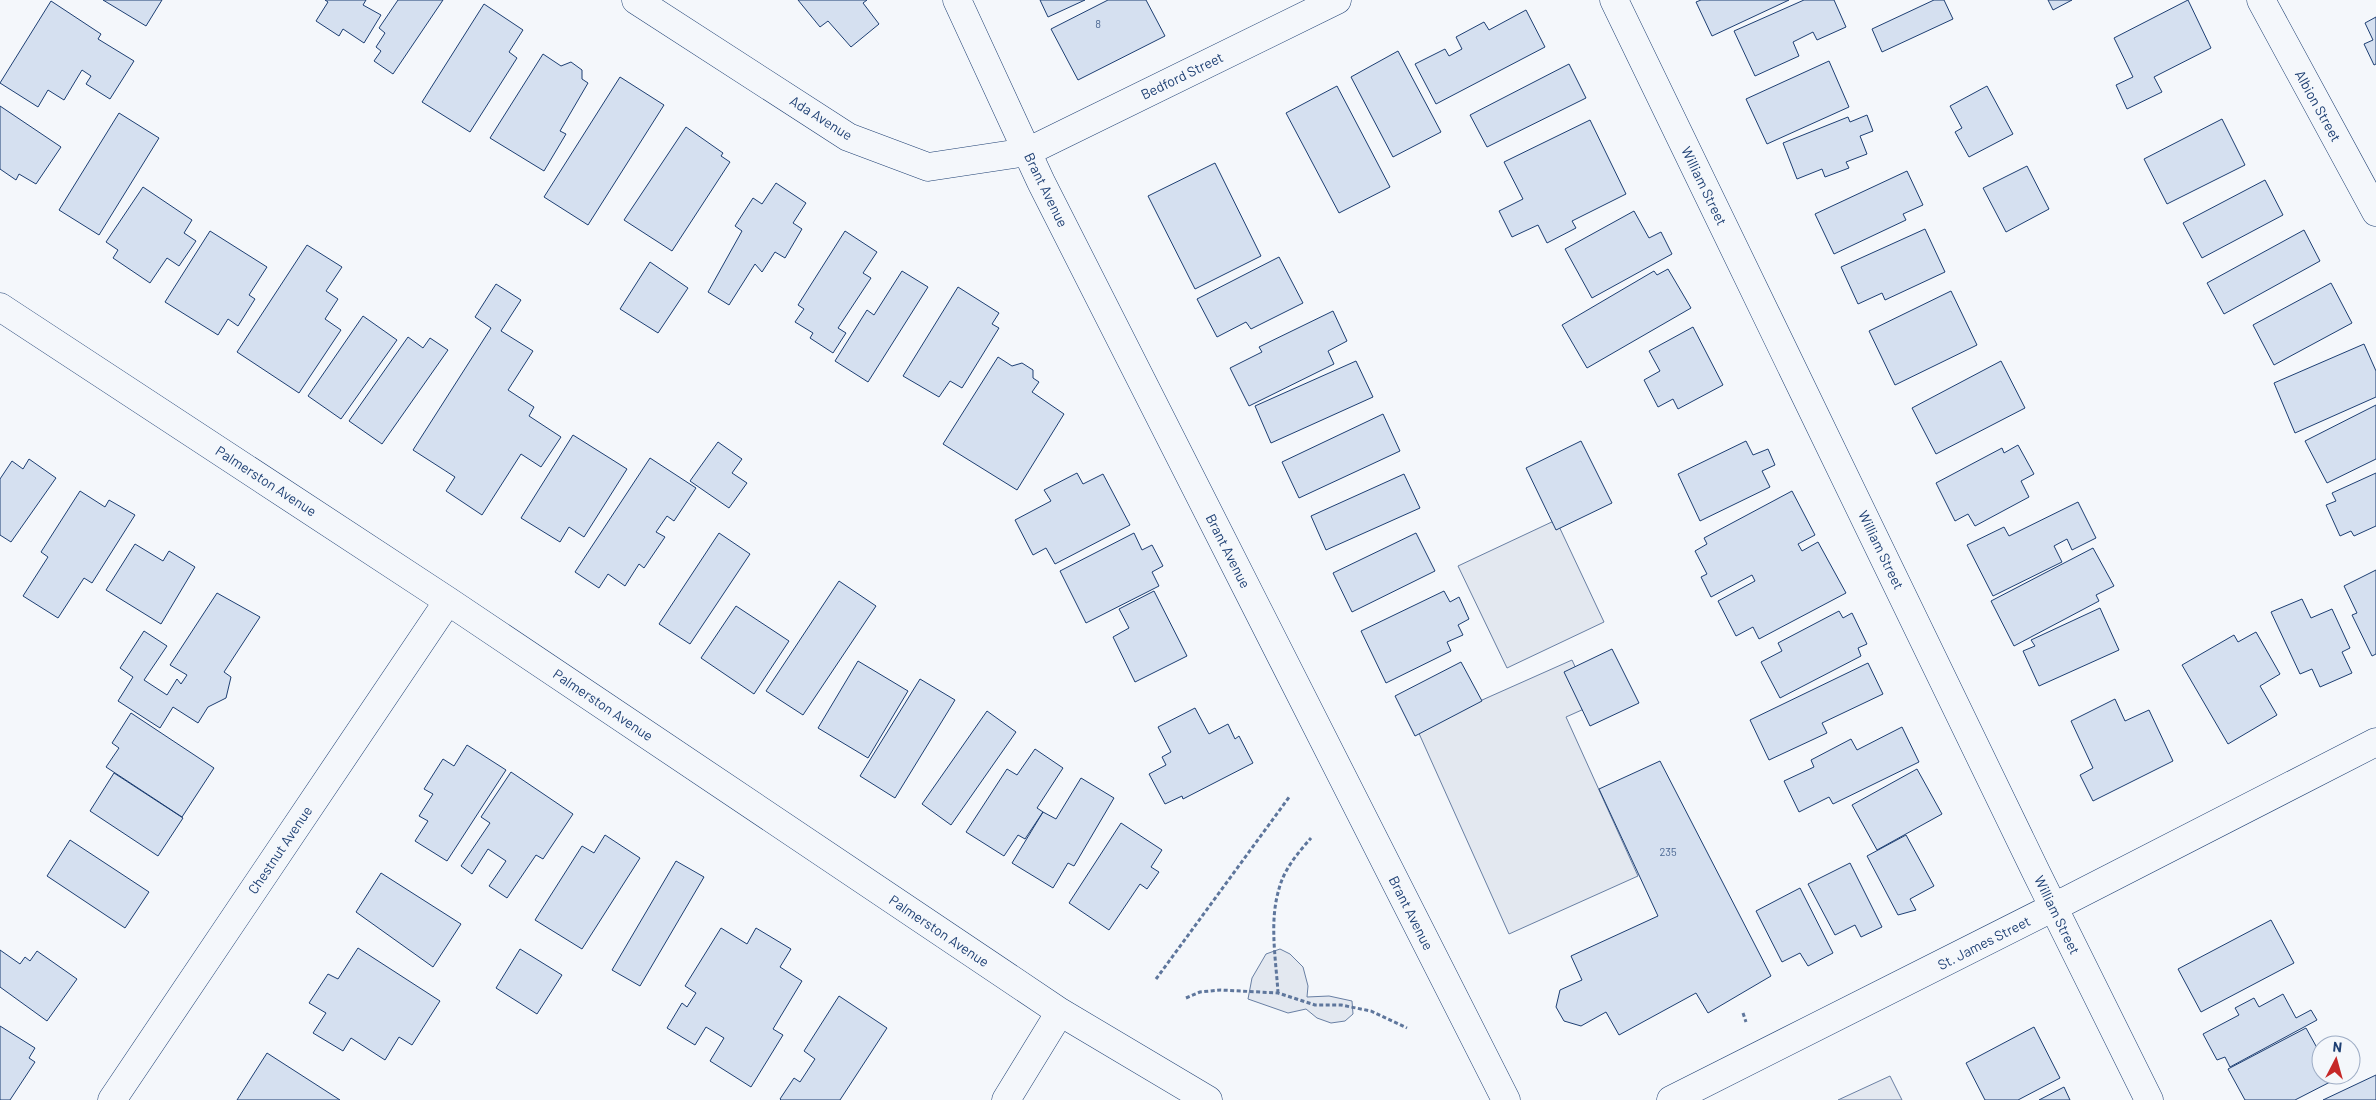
<svg xmlns="http://www.w3.org/2000/svg" width="2376" height="1100" viewBox="0 0 2376 1100" font-family="Barlow,sans-serif">
<style>
.parking{fill:#e3e8f0;stroke:#687fa3}
.building{fill:#d5e0f0;stroke:#1d3f73}
.lines{fill:none;stroke-linecap:round;stroke-linejoin:round}
.minor-casing{stroke:#1d3f73;stroke-width:29}
.secondary-casing{stroke:#1d3f73;stroke-width:29}
.path{stroke:#5e769c;stroke-width:3;stroke-dasharray:4 2.5;stroke-linecap:butt}
.minor{stroke:#f4f7fb;stroke-width:28}
.secondary{stroke:#f4f7fb;stroke-width:28}
.labels{text-anchor:middle;stroke-width:4;stroke-linejoin:round;paint-order:stroke}
.number-label{font-size:11px;fill:#4b6792}
.street-label{font-size:14px;fill:#1d3f73;stroke:#f4f7fb}
</style>
<rect width="100%" height="100%" fill="#f4f7fb"/>
<path class="parking" d="M1556 520 1604 622 1507 668 1458 566Z
M1572 660 1593 705 1566 717 1638 876 1509 934 1417 729Z
M1280 949 1290 954 1303 967 1308 986 1307 997 1329 996 1352 1001 1353 1014 1345 1021 1331 1023 1317 1018 1306 1009 1288 1013 1248 999 1252 978 1266 954Z
M1890 1076 1902 1100H1838Z"/>
<path class="building" d="M103 0H162L146 26Z
M325 0H366L363 5 381 15 364 43 343 29 339 36 316 21 328 2Z
M398 0H443L393 74 374 61 381 51 376 47 385 33 379 28Z
M798 0H867L863 3 879 24 851 47 828 21 820 27Z
M1040 0H1085L1048 17Z
M1108 0H1146L1165 36 1078 80 1051 29Z
M1701 0H1789L1712 36 1696 2Z
M1804 0H1834L1846 27 1817 40 1813 32 1793 42 1799 56 1755 76 1734 31Z
M1934 0H1944L1953 19 1882 52 1872 29Z
M2048 0H2072L2053 10Z
M2188 0 2211 48 2154 77 2162 92 2127 109 2116 85 2133 77 2114 38Z
M51 1 101 34 98 39 134 61 110 99 86 84 91 76 82 70 64 100 48 90 38 107 0 83Z
M484 4 523 30 509 52 517 58 470 132 422 102Z
M1526 10 1545 47 1436 104 1415 64 1445 49 1449 56 1462 49 1456 37 1484 22 1489 30Z
M2376 17V64L2374 65 2364 44 2373 40 2365 23Z
M1398 51 1441 132 1393 157 1351 77Z
M543 54 561 66 571 62 582 70V79L588 83 560 131 566 134 544 171 490 138Z
M1829 61 1849 107 1767 144 1746 99Z
M1569 64 1586 98 1487 147 1470 115Z
M620 77 664 105 588 225 544 197Z
M1337 86 1390 187 1339 213 1286 113Z
M1987 86 2013 134 1969 157 1955 132 1962 128 1950 106Z
M0 106 61 147 36 184 19 174 16 180 0 169Z
M119 113 159 138 99 235 59 210Z
M1867 115 1873 131 1860 136 1867 154 1846 162 1849 168 1825 177 1822 169 1797 179 1783 143 1848 117 1850 122Z
M2222 119 2245 165 2167 204 2144 159Z
M1590 120 1626 194 1572 221 1576 228 1547 243 1538 225 1512 237 1499 211 1523 199 1504 162Z
M686 127 723 153 721 156 730 162 672 251 624 220Z
M1215 163 1261 256 1195 289 1148 196Z
M2027 166 2049 209 2006 232 1983 188Z
M1907 171 1923 205 1903 214 1906 220 1834 254 1815 214Z
M2265 180 2283 215 2202 258 2183 223Z
M776 183 806 203 793 223 802 229 785 258 775 252 762 272 755 264 729 305 708 292 742 231 735 226 753 198 762 204Z
M143 187 192 220 184 233 196 241 179 266 167 258 150 283 113 258 118 250 106 242Z
M1634 211 1649 238 1661 232 1672 254 1592 298 1565 249Z
M1925 229 1945 272 1885 300 1882 293 1858 304 1841 267Z
M2304 230 2320 261 2224 314 2207 283Z
M210 231 267 267 249 295 255 299 238 326 228 319 218 335 165 302Z
M845 231 877 252 863 273 871 278 838 328 846 333 833 353 810 338 813 333 795 322 804 309 798 305Z
M307 245 342 267 326 291 338 299 325 319 341 330 299 393 237 352Z
M1279 257 1303 303 1251 329 1246 322 1217 337 1197 299Z
M650 262 688 288 658 333 620 309Z
M1668 269 1691 308 1587 368 1562 325 1654 271 1657 275Z
M902 271 928 287 868 382 835 361 867 310 874 315Z
M2331 283 2352 323 2274 365 2253 325Z
M496 284 521 300 501 331 533 351 508 390 534 407 529 416 561 437 541 467 521 454 482 515 446 491 455 477 413 450 491 328 475 317Z
M958 287 999 313 992 324 999 328 962 388 950 381 939 397 903 376Z
M1951 291 1977 345 1895 385 1869 331Z
M1333 311 1347 341 1328 351 1334 364 1249 406 1230 368 1262 352 1259 347Z
M363 316 397 340 341 419 308 396Z
M1693 327 1723 385 1678 409 1673 399 1658 407 1644 380 1660 371 1649 351Z
M408 337 423 348 430 338 448 350 382 444 349 421Z
M2364 344 2376 371V397L2295 433 2274 383Z
M998 357 1012 366 1022 363 1033 370V378L1039 382 1032 392 1064 414 1017 490 943 444Z
M1356 361 1373 397 1271 443 1255 406Z
M2001 361 2025 408 1936 454 1912 408Z
M2376 405V459L2327 483 2305 441Z
M1383 414 1400 451 1299 498 1282 462Z
M573 435 627 469 584 537 569 527 560 542 521 518Z
M1581 441 1612 503 1556 530 1526 468Z
M1746 441 1753 455 1768 449 1775 465 1762 471 1770 487 1700 521 1678 474Z
M718 442 742 459 732 473 747 483 729 508 690 481Z
M2018 445 2034 474 2021 481 2029 497 1975 526 1968 514 1955 521 1936 483 2002 448 2004 453Z
M650 458 696 488 674 521 667 516 656 532 665 537 644 568 639 564 625 586 608 574 599 588 575 572Z
M29 459 56 478 11 542 0 535V479L12 461 23 469Z
M1077 473 1083 484 1103 474 1130 525 1055 564 1046 548 1033 555 1015 520 1051 501 1044 490Z
M2376 473V526L2354 536 2351 531 2340 536 2326 505 2336 501 2332 493Z
M1404 474 1420 508 1326 550 1311 516Z
M80 491 105 507 109 500 135 515 92 583 84 578 58 618 23 596 48 557 41 552Z
M1792 491 1815 535 1798 544 1802 551 1818 542 1846 593 1759 639 1753 627 1736 636 1718 601 1755 581 1752 575 1711 597 1701 577 1707 574 1695 551 1707 544 1704 538Z
M2078 502 2096 538 2072 550 2067 539 2054 546 2062 562 1993 596 1967 545 2004 527 2009 536Z
M719 533 750 554 690 644 659 624Z
M1134 533 1142 550 1152 545 1163 566 1152 572 1159 586 1086 623 1060 571Z
M1416 533 1435 571 1352 612 1333 573Z
M135 544 163 561 169 551 195 567 161 624 106 590Z
M2093 548 2114 586 2096 595 2099 601 2014 646 1991 601Z
M2376 570V654L2372 656 2352 615 2357 613 2344 586Z
M839 581 876 606 803 715 766 691Z
M1154 591 1187 656 1135 682 1113 637 1129 628 1119 609Z
M1444 591 1450 602 1459 597 1469 619 1458 625 1463 635 1447 642 1451 651 1386 683 1361 631Z
M217 593 260 617 224 672 231 677 226 698 208 707 198 723 173 707 160 728 118 701 133 677 120 668 144 631 167 646 144 680 167 695 177 679 181 684 187 675 170 665Z
M2302 599 2311 618 2332 609 2350 648 2342 652 2352 673 2320 687 2312 669 2300 674 2271 612Z
M736 606 789 641 754 694 701 658Z
M2100 608 2119 650 2039 686 2023 651 2035 646 2031 640Z
M1839 611 1843 618 1852 613 1867 644 1858 648 1861 656 1780 698 1761 662 1782 651 1778 643Z
M2256 632 2280 674 2260 686 2277 715 2228 744 2182 665 2234 635 2238 642Z
M1612 649 1639 703 1590 726 1564 672Z
M858 661 908 691 868 758 818 728Z
M1461 662 1482 701 1415 736 1395 696Z
M1868 663 1883 694 1822 723 1827 733 1769 760 1750 720Z
M920 679 955 700 895 798 860 776Z
M2115 699 2125 721 2149 710 2173 761 2093 801 2080 775 2093 768 2071 721Z
M1195 708 1209 734 1228 724 1235 739 1239 736 1253 763 1183 799 1182 796 1165 804 1149 774 1166 765 1162 757 1171 752 1158 727Z
M987 711 1016 732 951 825 922 804Z
M131 713 214 768 182 817 106 767 119 748 112 743Z
M1902 727 1919 762 1833 804 1829 797 1799 812 1784 781 1814 767 1811 760 1851 739 1857 750Z
M467 745 506 770 447 861 415 841 428 821 419 816 433 794 424 789 443 759 454 766Z
M1035 749 1063 768 1037 808 1043 812 1025 839 1018 835 1004 856 966 832 1007 769 1017 775Z
M1660 761 1771 976 1708 1013 1696 993 1619 1035 1606 1012 1581 1026 1564 1021 1556 1007 1560 990 1582 980 1571 956 1658 916 1599 789Z
M1917 769 1942 814 1877 850 1852 805Z
M511 772 573 814 543 859 536 855 507 898 489 886 506 861 488 849 472 874 461 866 490 823 481 817Z
M114 773 183 818 158 856 90 811Z
M1081 778 1114 798 1074 866 1068 863 1053 888 1012 863 1043 812 1056 819Z
M1121 823 1162 850 1151 867 1159 872 1147 889 1140 884 1109 930 1069 903Z
M605 835 640 858 582 949 535 920 582 846 594 853Z
M1906 835 1934 886 1910 899 1916 910 1898 915 1867 856Z
M70 840 149 892 125 928 47 876Z
M676 861 704 877 640 986 612 970Z
M1850 863 1882 927 1861 937 1855 925 1835 935 1808 884Z
M381 873 461 924 433 967 356 912Z
M1800 888 1833 953 1808 966 1800 953 1782 962 1756 911Z
M2271 920 2294 963 2201 1012 2178 969Z
M721 928 747 944 756 928 791 949 780 967 802 981 773 1029 783 1035 751 1087 710 1061 724 1038 706 1027 695 1045 667 1028 682 1003 687 1007 696 993 685 986Z
M358 948 440 1001 412 1045 399 1037 385 1060 351 1038 343 1051 313 1033 326 1013 309 1003 328 974 338 979Z
M520 949 562 975 537 1014 496 988Z
M0 950 20 964 25 957 30 961 37 951 77 979 47 1021 0 987Z
M2283 994 2296 1018 2311 1010 2317 1020 2230 1067 2225 1057 2217 1060 2203 1034 2239 1015 2235 1008 2254 998 2259 1007Z
M839 996 887 1028 840 1100H781L780 1099 794 1078 800 1082 815 1059 804 1051Z
M0 1026 35 1048 29 1058 35 1062 10 1100H0Z
M2034 1027 2060 1078 2018 1100H1985L1966 1063Z
M2306 1028 2321 1055V1075H2331L2334 1080 2295 1100H2245L2228 1069Z
M267 1053 340 1100H237Z
M2376 1075V1100H2323Z
M2064 1087 2070 1100H2039Z"/>
<g class="lines">
<defs>
<path id="minor" d="M636 0 848 137 928 167 1027 152 1337 0
M1614 0 2036 872 2149 1100
M2261 0 2376 212
M0 307 448 601 1060 1012 1208 1100
M112 1100 448 601
M1006 1100 1060 1012
M1671 1100 2054 907 2376 742"/>
<path id="secondary" d="M957 0 1041 182 1506 1100"/>
</defs>
<use href="#minor" class="minor-casing"/>
<use href="#secondary" class="secondary-casing"/>
<path class="path" d="M1156 979 1290 796
M1278 993C1276 960 1269 922 1279 889 1284 869 1298 853 1311 838
M1186 998 1200 992 1221 990 1278 993 1315 1005H1341L1371 1011 1407 1028
M1743 1013 1746 1022"/>
<use href="#minor" class="minor"/>
<use href="#secondary" class="secondary"/>
</g>
<g class="labels">
<g class="number-label">
<text x="1098" y="28">8</text>
<text x="1668" y="856">235</text>
</g>
<g class="street-label">
<text transform="translate(1182 76) rotate(-26)" y="5">Bedford Street</text>
<text transform="translate(2318 106) rotate(61)" y="5">Albion Street</text>
<text transform="translate(821 118) rotate(32)" y="5">Ada Avenue</text>
<text transform="translate(1704 186) rotate(64)" y="5">William Street</text>
<text transform="translate(1046 190) rotate(64)" y="5">Brant Avenue</text>
<text transform="translate(266 481) rotate(33)" y="5">Palmerston Avenue</text>
<text transform="translate(1881 550) rotate(64)" y="5">William Street</text>
<text transform="translate(1228 551) rotate(63)" y="5">Brant Avenue</text>
<text transform="translate(603 705) rotate(34)" y="5">Palmerston Avenue</text>
<text transform="translate(280 850) rotate(-56)" y="5">Chestnut Avenue</text>
<text transform="translate(1411 913) rotate(63)" y="5">Brant Avenue</text>
<text transform="translate(2057 915) rotate(64)" y="5">William Street</text>
<text transform="translate(939 931) rotate(34)" y="5">Palmerston Avenue</text>
<text transform="translate(1984 943) rotate(-27)" y="5">St. James Street</text>
</g>
</g>
<g transform="translate(2336 1060) rotate(6)"><circle r="24" fill="#f4f7fb" stroke="#9eadc5"/>
<path d="M0-4L9 19L0 12L-9 19Z" fill="#c62828"/>
<text y="-8" font-size="14" font-weight="bold" text-anchor="middle" fill="#1d3f73">N</text>
</g>
</svg>
